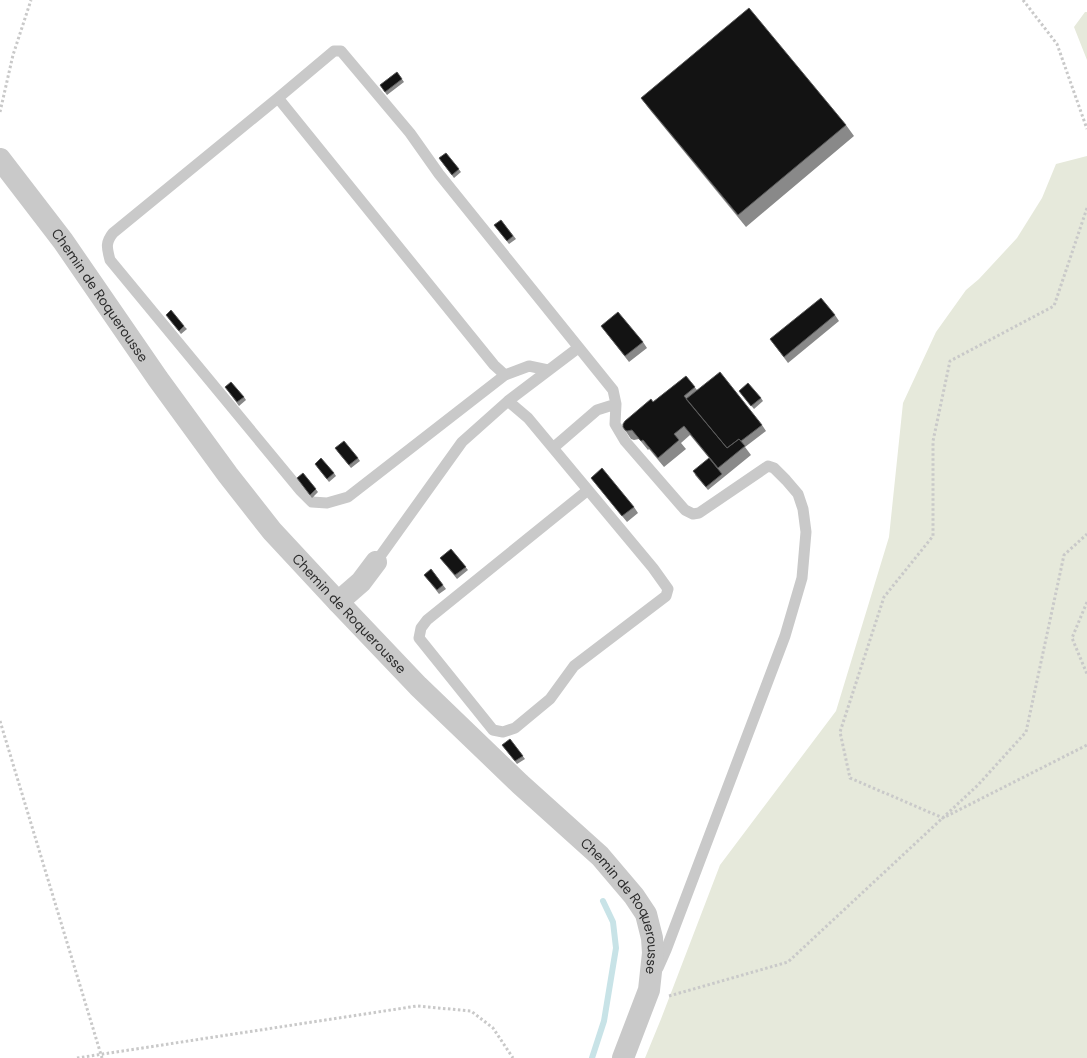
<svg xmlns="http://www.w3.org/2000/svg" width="1087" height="1058" viewBox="0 0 1087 1058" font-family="'DM Sans',sans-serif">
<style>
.green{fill:#e6e9db}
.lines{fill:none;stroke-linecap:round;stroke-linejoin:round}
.stream{stroke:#c8e3e7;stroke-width:6}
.path{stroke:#c9c9c9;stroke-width:3;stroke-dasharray:2.5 2.5;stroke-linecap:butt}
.service{stroke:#c9c9c9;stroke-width:11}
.minor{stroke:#c9c9c9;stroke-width:22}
.wall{fill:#898989}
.building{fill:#131313;stroke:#5a5a5a}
.labels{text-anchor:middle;stroke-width:5;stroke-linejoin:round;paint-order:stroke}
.street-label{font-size:14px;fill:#2c2c2c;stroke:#fff}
</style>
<rect width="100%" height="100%" fill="#fff"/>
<path class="green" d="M1085 12H1087V60L1074 27Z
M1087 156V1058H645L661 1019 720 865 836 711 889 537 903 403 936 332 966 290 979 279 1017 238 1042 198 1056 164Z"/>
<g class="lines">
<path class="stream" d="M592 1058 604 1021 616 948 613 922 603 901"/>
<path class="path" d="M1023 0 1057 44 1087 129
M0 112 13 55 31 0
M1087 208 1054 306 950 361 933 441V536L884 597 840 732 850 778 943 818 1087 745
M1087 602 1072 638 1087 674
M0 721 102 1058
M669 996 788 962 978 785 1026 732 1064 555 1087 534
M77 1058 417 1006 471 1011 493 1028 513 1058"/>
<path class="service" d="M278 98 494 365 505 375
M548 370 529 366 505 375 348 497 327 503 312 502 300 490 110 260C107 248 105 243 113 233L278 98 334 51H341L410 133 439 174 613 390 616 404 615 424 625 441 685 510 693 514 699 513 768 466 774 468 786 480 798 494 803 509 806 532 802 578 785 636 666 950 658 968
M508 401 528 418 653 568 668 589 666 596 574 666 550 699 515 728 503 732 493 730 419 638 421 628 427 620 588 490
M553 448 597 410 616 404
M376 562 462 442 508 401 578 348"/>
<g class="minor">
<path id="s1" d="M0 159 63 241 158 379 228 475 272 531 338 602 418 686 520 784 600 856 634 896 646 914 652 938 653 953 649 990 623 1058"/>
<path d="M338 602 361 582 376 562"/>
</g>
</g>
<path class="wall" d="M397 72 404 82 387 95 380 85Z
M641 98 846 125 854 136 746 227 650 110Z
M446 153 461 172 454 178 439 158Z
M501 220 516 239 509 244 494 225Z
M835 315 839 321 788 363 770 339Z
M168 318 184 326 187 329 181 334Z
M601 326 643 342 647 348 629 362Z
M686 376 697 390 762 425 766 431 745 447 751 455 708 490 695 475 709 458 690 435 681 443 686 449 664 467 649 449 648 450 639 439 634 440 631 439 625 430 653 402Z
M225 387 244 397 246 400 239 406Z
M739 391 761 398 763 401 754 409Z
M337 451 358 458 360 461 351 468Z
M317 467 334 473 336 476 329 482Z
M303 473 318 492 312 498 297 478Z
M591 478 634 507 638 513 627 522Z
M451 549 468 570 457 579 440 558Z
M431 569 446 589 439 594 424 575Z
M510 739 525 759 517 764 502 745Z"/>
<path class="building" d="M749 8 846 125 738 215 641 98Z
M397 72 402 79 385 92 380 85Z
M446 153 459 169 452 175 439 158Z
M501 220 513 236 507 241 494 225Z
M821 298 835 315 784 357 770 339Z
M171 310 184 326 179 331 166 315Z
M618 312 643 342 625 356 601 326Z
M720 372 762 425 741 441 739 439 727 448 686 399Z
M686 376 695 387 684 396 727 448 739 439 745 446 718 468 684 426 674 434 679 440 658 458 643 440 641 441 632 430 627 431 625 430 623 427V424L625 421 651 399 653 402Z
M231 382 244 397 237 402 225 387Z
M748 383 761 398 751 406 739 391Z
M344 441 358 458 349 465 335 448Z
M321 458 334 473 327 479 315 464Z
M709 458 722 474 706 487 693 471Z
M602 468 634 507 622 516 591 478Z
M303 473 316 489 310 495 297 478Z
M451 549 466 567 455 575 440 558Z
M431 569 443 585 437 590 424 575Z
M510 739 523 756 515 761 502 745Z"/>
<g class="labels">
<g class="street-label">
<text dy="5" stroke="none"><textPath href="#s1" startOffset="169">Chemin de Roquerousse</textPath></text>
<text dy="5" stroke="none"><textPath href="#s1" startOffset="574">Chemin de Roquerousse</textPath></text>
<text dy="5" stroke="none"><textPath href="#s1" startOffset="979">Chemin de Roquerousse</textPath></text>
</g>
</g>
</svg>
